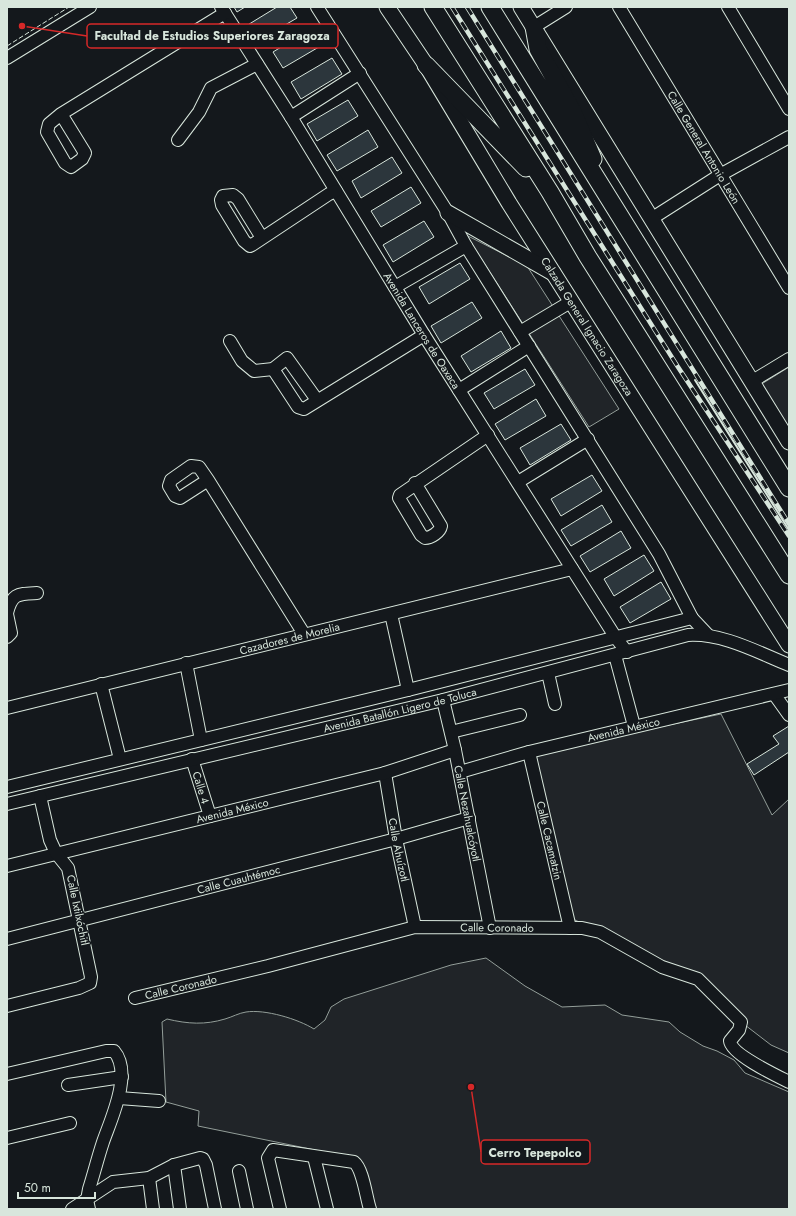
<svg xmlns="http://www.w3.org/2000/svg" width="796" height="1216" viewBox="0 0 796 1216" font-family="Jost,sans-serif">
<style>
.green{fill:#202428;stroke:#939e99}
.building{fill:#2c363c;stroke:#d8e6dc}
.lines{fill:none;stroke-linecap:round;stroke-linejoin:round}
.minor-casing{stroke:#d8e6dc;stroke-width:14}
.major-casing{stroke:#d8e6dc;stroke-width:17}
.highway-casing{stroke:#d8e6dc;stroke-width:19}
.minor{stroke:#14181c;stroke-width:12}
.major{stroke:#14181c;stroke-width:15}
.highway{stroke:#14181c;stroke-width:17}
.rail-casing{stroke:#d8e6dc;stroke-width:4.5}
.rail{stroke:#14181c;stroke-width:3;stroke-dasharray:9;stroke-linecap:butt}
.fence{stroke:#d8e6dc;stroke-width:1;stroke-dasharray:5 2;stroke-linecap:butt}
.wall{stroke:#d8e6dc;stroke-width:2}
.labels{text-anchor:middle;stroke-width:3;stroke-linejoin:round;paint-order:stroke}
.street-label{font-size:11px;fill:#d8e6dc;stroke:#14181c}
.leader{fill:none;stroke:#d62828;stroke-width:1.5}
.callout-dot{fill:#d62828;stroke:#14181c;stroke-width:1.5}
.callout{fill:#14181c;stroke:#d62828;stroke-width:1.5}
.callout-label{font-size:12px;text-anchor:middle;font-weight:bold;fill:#d8e6dc}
</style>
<rect width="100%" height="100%" fill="#14181c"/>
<path class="green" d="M466 235 527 266 619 409 589 427Z
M789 367V431L760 385Z
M721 714 772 815 789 799V1053L771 1045 745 1025 746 1018 698 973 662 963 571 918 531 754Z
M486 958 525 986 562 1007 605 1005 622 1015 669 1022 680 1032 703 1046 717 1051 734 1060 745 1073 789 1092V1209H375L359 1159 198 1126 199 1111 166 1102 162 1022 167 1019C188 1024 205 1025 225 1019 232 1017 239 1013 246 1012 265 1009 298 1019 314 1029L325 1020 331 1007 344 999 451 965Z"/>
<path class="building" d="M234 7H245L237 12Z
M277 7H290L297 18 256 42 246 26Z
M314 27 324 44 283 68 273 52Z
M332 58 342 74 301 99 291 82Z
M348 100 358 116 317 141 307 124Z
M368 130 378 147 337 171 327 155Z
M392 157 402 173 361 198 352 181Z
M411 187 421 203 381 227 371 211Z
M424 221 434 237 393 262 383 245Z
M460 263 470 279 429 304 419 287Z
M472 302 482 318 441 343 431 326Z
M501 331 511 348 471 372 461 356Z
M525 369 535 385 494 409 484 393Z
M536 399 546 416 505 440 495 424Z
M561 424 571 440 530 465 520 448Z
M592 475 602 491 561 516 551 499Z
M602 505 612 522 571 546 561 530Z
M621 531 631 548 590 572 580 556Z
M644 555 654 571 614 596 604 579Z
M661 582 671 599 630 623 620 607Z
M789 726V752L754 775 747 764 779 744 773 736Z"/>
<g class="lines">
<defs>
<g id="minor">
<path id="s1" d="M221 7 291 117 424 335 616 638 627 652"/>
<path d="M317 7 448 213 466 246 659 554 692 618 708 635"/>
<path id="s2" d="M619 7 789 288"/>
<path d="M728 7 789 109"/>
<path d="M534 27 566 7"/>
<path d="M7 58 90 7"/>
<path d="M61 114 85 153 82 159 71 167 65 163 47 132 49 124 61 114 225 13"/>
<path d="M291 117 360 73"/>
<path d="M178 140 199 112 211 88 257 64"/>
<path d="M651 219 720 175 789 137"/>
<path d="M262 238 238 199 233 195 223 196 221 200 222 205 244 241 250 246 252 245 329 194 336 191"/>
<path d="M395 287 466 246"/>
<path d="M520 332 572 301"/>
<path d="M230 341 242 361 254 371 273 369 287 358 317 400"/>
<path d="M273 369 298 407 304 409 424 335"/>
<path d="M751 382 789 359"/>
<path d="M459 390 529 346"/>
<path d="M208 480 180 498 175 496 169 486 171 480 191 466 199 467 208 480 304 634"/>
<path d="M518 482 588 439"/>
<path d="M415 483 441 526C440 532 431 538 425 538L421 535 399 498 400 495 488 435"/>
<path d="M7 613C12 593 18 594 37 593"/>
<path d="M7 614 11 633 7 637"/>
<path d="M391 614 408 690"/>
<path d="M615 655 634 726"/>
<path d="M186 663 201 740"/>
<path d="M548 673 555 704"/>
<path d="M101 684 120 759"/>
<path d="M774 694 789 715"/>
<path id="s3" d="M443 700 455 750 490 928"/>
<path id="s4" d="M7 708 572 569"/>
<path d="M451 732 520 715"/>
<path id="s5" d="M529 752 570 928"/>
<path id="s6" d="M192 759 210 816"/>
<path id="s7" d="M460 772 529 752 789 690"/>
<path id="s8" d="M385 773 396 839 415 927"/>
<path d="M7 787 408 690 692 618"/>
<path id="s9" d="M7 804 443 700 688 635C723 633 757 652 789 665"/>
<path id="s10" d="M7 866 385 773 455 750"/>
<path id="s11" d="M7 939 396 839 469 818"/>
<path id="s12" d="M135 998 268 966 415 927 582 928 600 932 662 967 698 979 741 1022 739 1030 730 1041C731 1054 777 1076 789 1082"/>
<path d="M7 1006 79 988 90 983 91 977 68 868 56 853 50 840 40 796"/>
<path d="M7 1074 106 1051H114C133 1073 111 1119 103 1142 98 1157 94 1173 89 1189L87 1200 89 1209"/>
<path d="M68 1085 122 1077"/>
<path d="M119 1098 159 1101"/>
<path d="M7 1138 70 1123"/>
<path d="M314 1157 327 1209"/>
<path d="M174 1165 180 1209"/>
<path d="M239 1171 247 1209"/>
<path d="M149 1178 153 1209"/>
<path d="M72 1209 113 1182 149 1178 174 1165 200 1158 203 1159 206 1165 215 1209"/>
<path d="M280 1209 268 1158 273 1150 354 1162C363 1169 366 1197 370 1209"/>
</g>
<g id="major">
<path id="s13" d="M387 7 426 65 509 203 789 645"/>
<path d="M521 7 789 442"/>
<path d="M448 213 553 273"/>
</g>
<path id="highway" d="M433 7 550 192 588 257 789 575
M490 7 789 488
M534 27 538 49 573 112 593 159
M426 65 526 168"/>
</defs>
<use href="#minor" class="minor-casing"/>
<use href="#major" class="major-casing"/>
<use href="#highway" class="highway-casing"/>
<use href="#minor" class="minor"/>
<use href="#major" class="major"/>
<use href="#highway" class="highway"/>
<defs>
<path id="rail" d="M452 7 678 367 789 536
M467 7 789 524"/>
</defs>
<use href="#rail" class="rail-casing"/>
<use href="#rail" class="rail"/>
<path class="fence" d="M7 46 69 7"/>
<path class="wall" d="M695 380 789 530"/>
</g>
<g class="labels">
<g class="street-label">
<text dy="4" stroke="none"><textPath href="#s2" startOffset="164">Calle General Antonio León</textPath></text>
<text dy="4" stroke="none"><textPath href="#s13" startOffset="377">Calzada General Ignacio Zaragoza</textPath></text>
<text dy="4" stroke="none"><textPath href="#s1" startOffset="381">Avenida Lanceros de Oaxaca</textPath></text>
<text dy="4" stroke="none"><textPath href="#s4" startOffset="291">Cazadores de Morelia</textPath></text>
<text dy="4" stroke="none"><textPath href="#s9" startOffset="404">Avenida Batallón Ligero de Toluca</textPath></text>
<text dy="4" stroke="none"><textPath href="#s7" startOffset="169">Avenida México</textPath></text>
<text dy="4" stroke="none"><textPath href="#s6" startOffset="30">Calle 4</textPath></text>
<text dy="4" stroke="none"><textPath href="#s10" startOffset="232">Avenida México</textPath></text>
<text dy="4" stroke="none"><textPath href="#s3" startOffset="116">Calle Nezahualcóyotl</textPath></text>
<text dy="4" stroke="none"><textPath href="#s5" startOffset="91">Calle Cacamatzin</textPath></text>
<text dy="4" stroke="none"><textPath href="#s8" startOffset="78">Calle Ahuízotl</textPath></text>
<text dy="4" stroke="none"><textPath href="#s11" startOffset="239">Calle Cuauhtémoc</textPath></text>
<text transform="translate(78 910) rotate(78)" y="4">Calle Ixtilxóchitl</text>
<text dy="4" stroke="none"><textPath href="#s12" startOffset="371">Calle Coronado</textPath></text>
<text dy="4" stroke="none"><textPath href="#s12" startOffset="47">Calle Coronado</textPath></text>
</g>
</g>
<path class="leader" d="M22 26L87 36M471 1087L481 1152"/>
<g class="callout-dot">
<circle cx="22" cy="26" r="4"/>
<circle cx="471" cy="1087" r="4"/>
</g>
<g class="callout">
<rect x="87" y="24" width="251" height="24" rx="4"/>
<rect x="481" y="1140" width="109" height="24" rx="4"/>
</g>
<g class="callout-label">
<text x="212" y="40">Facultad de Estudios Superiores Zaragoza</text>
<text x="535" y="1157">Cerro Tepepolco</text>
</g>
<rect width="796" height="1216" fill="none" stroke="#d8e6dc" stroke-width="16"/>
<path d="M18 1192v6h77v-6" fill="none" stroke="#d8e6dc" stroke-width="2"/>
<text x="24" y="1192" font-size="12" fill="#d8e6dc" stroke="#14181c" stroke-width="3" paint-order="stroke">50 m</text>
</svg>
